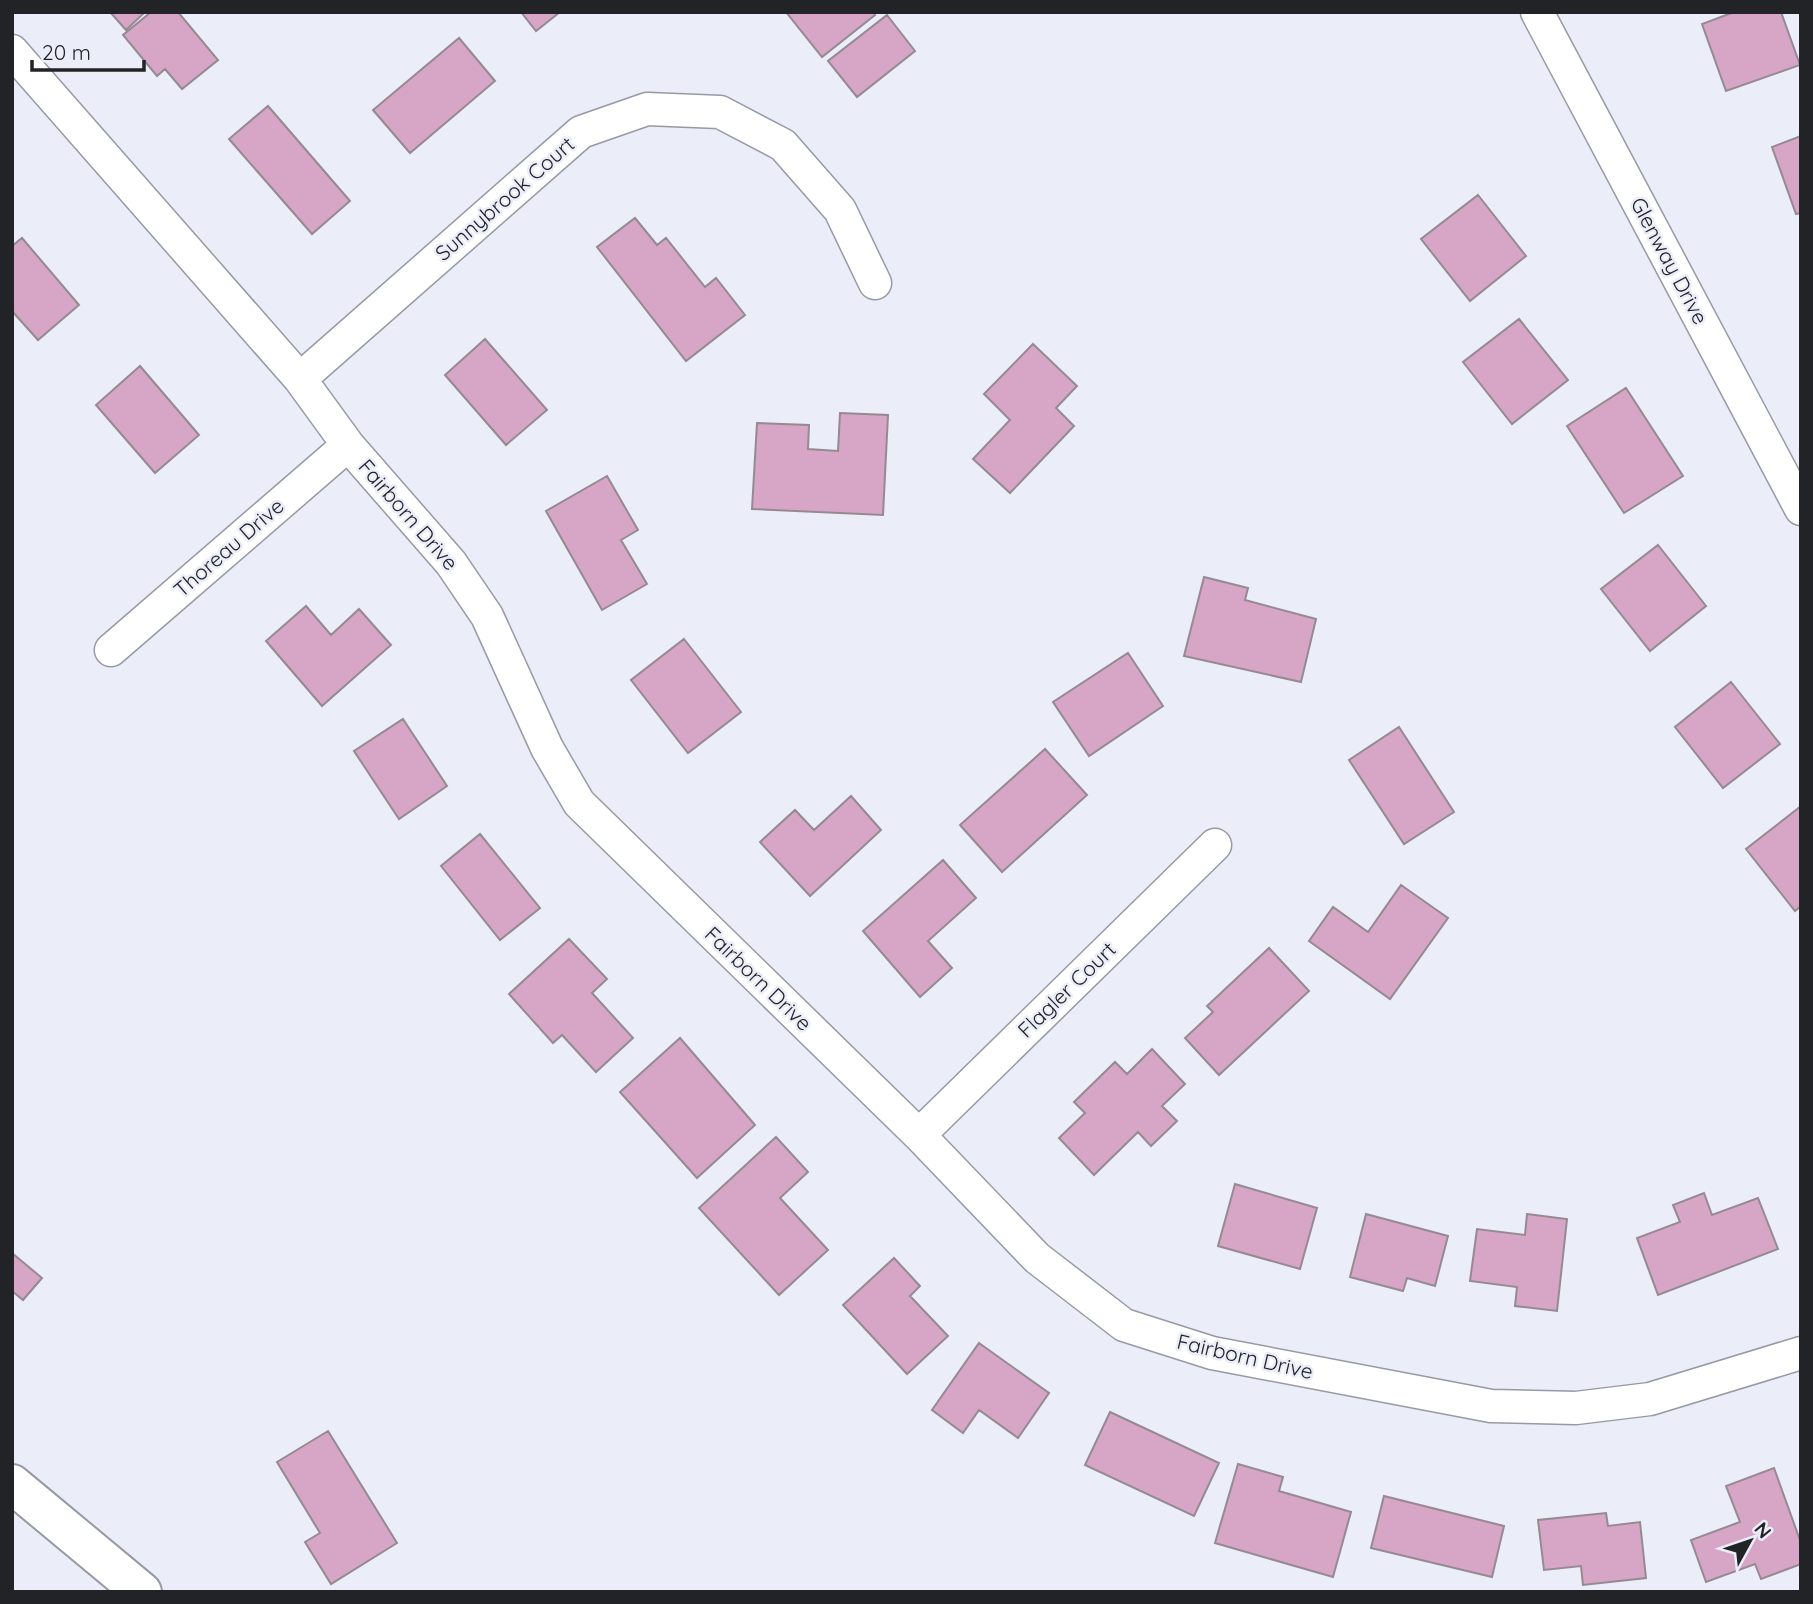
<svg xmlns="http://www.w3.org/2000/svg" width="1813" height="1604" viewBox="0 0 1813 1604" font-family="Quicksand,sans-serif">
<style>
.building{fill:#d7a5c6;stroke:#958a91;stroke-width:2}
.lines{fill:none;stroke-linecap:round;stroke-linejoin:round}
.street-casing{stroke:#9799a4;stroke-width:35}
.secondary-casing{stroke:#9799a4;stroke-width:42}
.street{stroke:#fff;stroke-width:32}
.secondary{stroke:#fff;stroke-width:38}
.labels{text-anchor:middle;stroke-width:5;stroke-linejoin:round;paint-order:stroke}
.street-label{font-size:21px;fill:#222327;stroke:#ebedf9}
</style>
<rect width="100%" height="100%" fill="#ebedf9"/>
<path class="building" d="M110 12H145L126 30Z
M151 12H178L218 60 182 89 165 69 157 76 123 35Z
M521 12H560L536 31Z
M786 12H873L875 15 822 57Z
M1734 12H1781L1800 65 1726 91 1702 24Z
M887 15 915 51 857 97 828 61Z
M459 38 495 81 410 153 373 110Z
M268 106 350 201 312 234 229 139Z
M1801 136V213L1796 214 1772 147Z
M1478 195 1526 256 1470 301 1421 239Z
M635 218 657 245 666 238 705 287 716 278 745 315 686 361 597 247Z
M22 238 79 305 38 340 12 311V246Z
M1519 319 1568 380 1512 424 1463 362Z
M485 339 547 410 506 445 445 375Z
M1033 344 1077 386 1056 408 1074 426 1010 493 973 459 1010 420 984 394Z
M140 366 199 435 155 473 96 405Z
M1626 388 1683 476 1624 513 1567 426Z
M840 413 888 415 883 515 752 509 757 423 809 425 808 449 838 451Z
M607 476 638 530 621 540 647 584 602 610 546 511Z
M1658 545 1706 606 1650 651 1601 589Z
M1204 577 1248 588 1245 600 1316 619 1301 682 1184 656Z
M306 606 331 635 359 609 391 645 322 706 266 641Z
M684 639 741 712 688 753 631 680Z
M1128 653 1163 706 1089 756 1053 702Z
M1731 682 1780 744 1723 788 1675 727Z
M403 719 447 786 399 819 354 751Z
M1399 727 1454 812 1404 844 1349 760Z
M1045 749 1087 795 1002 872 960 825Z
M851 796 881 830 810 896 760 842 795 810 814 830Z
M1801 806V906L1795 911 1746 849Z
M480 834 540 908 500 940 441 866Z
M943 860 976 898 928 941 952 968 920 997 863 931Z
M1401 885 1448 918 1390 999 1309 941 1333 907 1368 932Z
M569 939 607 979 592 993 633 1038 596 1072 562 1035 553 1043 509 994Z
M1269 948 1309 991 1219 1075 1185 1038 1213 1012 1207 1006Z
M680 1038 755 1125 697 1178 620 1092Z
M1152 1049 1185 1084 1162 1106 1177 1121 1151 1146 1138 1132 1094 1175 1059 1138 1085 1113 1074 1102 1115 1062 1127 1074Z
M776 1137 808 1172 780 1198 828 1250 779 1295 699 1208Z
M1235 1184 1317 1208 1300 1269 1218 1246Z
M1704 1193 1712 1215 1758 1198 1778 1249 1658 1295 1637 1238 1680 1222 1673 1205Z
M1366 1214 1448 1236 1435 1286 1407 1278 1403 1291 1350 1277Z
M1527 1214 1567 1219 1557 1311 1515 1306 1517 1287 1470 1281 1477 1229 1525 1235Z
M12 1253 42 1278 23 1300 12 1291Z
M894 1258 920 1286 910 1296 948 1336 907 1374 843 1305Z
M979 1343 1049 1393 1018 1438 979 1410 963 1433 932 1410Z
M1110 1412 1219 1463 1194 1516 1085 1465Z
M328 1431 397 1543 331 1584 305 1542 320 1533 277 1462Z
M1238 1464 1283 1477 1279 1491 1351 1512 1333 1577 1215 1543Z
M1774 1468 1801 1543V1564L1761 1579 1755 1564 1706 1582 1691 1540 1740 1522 1726 1486Z
M1384 1496 1504 1526 1492 1577 1371 1548Z
M1606 1513 1608 1526 1640 1522 1646 1578 1583 1585 1581 1566 1544 1570 1538 1520Z"/>
<g class="lines">
<defs>
<path id="street" d="M1537 12 1801 509
M12 51 300 379 348 445 451 563 487 616 547 748 579 803 919 1135 1037 1258 1124 1325 1212 1353 1491 1406 1576 1408 1650 1399 1801 1353
M300 379 581 132 647 109 720 112 783 145 840 210 875 283
M111 650 348 445
M919 1135 1215 845"/>
<path id="secondary" d="M12 1484 142 1592"/>
</defs>
<use href="#street" class="street-casing"/>
<use href="#secondary" class="secondary-casing"/>
<use href="#street" class="street"/>
<use href="#secondary" class="secondary"/>
</g>
<g class="labels">
<g class="street-label">
<text transform="translate(505 199) rotate(-41)" y="7">Sunnybrook Court</text>
<text transform="translate(1669 261) rotate(62)" y="7">Glenway Drive</text>
<text transform="translate(408 515) rotate(49)" y="7">Fairborn Drive</text>
<text transform="translate(229 548) rotate(-41)" y="7">Thoreau Drive</text>
<text transform="translate(758 979) rotate(44)" y="7">Fairborn Drive</text>
<text transform="translate(1067 990) rotate(-44)" y="7">Flagler Court</text>
<text transform="translate(1245 1357) rotate(13)" y="7">Fairborn Drive</text>
</g>
</g>
<rect width="1813" height="1604" fill="none" stroke="#222327" stroke-width="28"/>
<g transform="translate(1750 1541) rotate(50)" stroke="#ebedf9" stroke-width="5" paint-order="stroke">
<path d="M0-5L12 26L0 18L-12 26Z" fill="#222327"/>
<text y="-10" font-size="19" font-weight="bold" text-anchor="middle" fill="#222327">N</text>
</g>
<path d="M32 60v10h112v-10" fill="none" stroke="#222327" stroke-width="3.5"/>
<text x="42" y="60" font-size="21" fill="#222327" stroke="#ebedf9" stroke-width="5" paint-order="stroke">20 m</text>
</svg>
